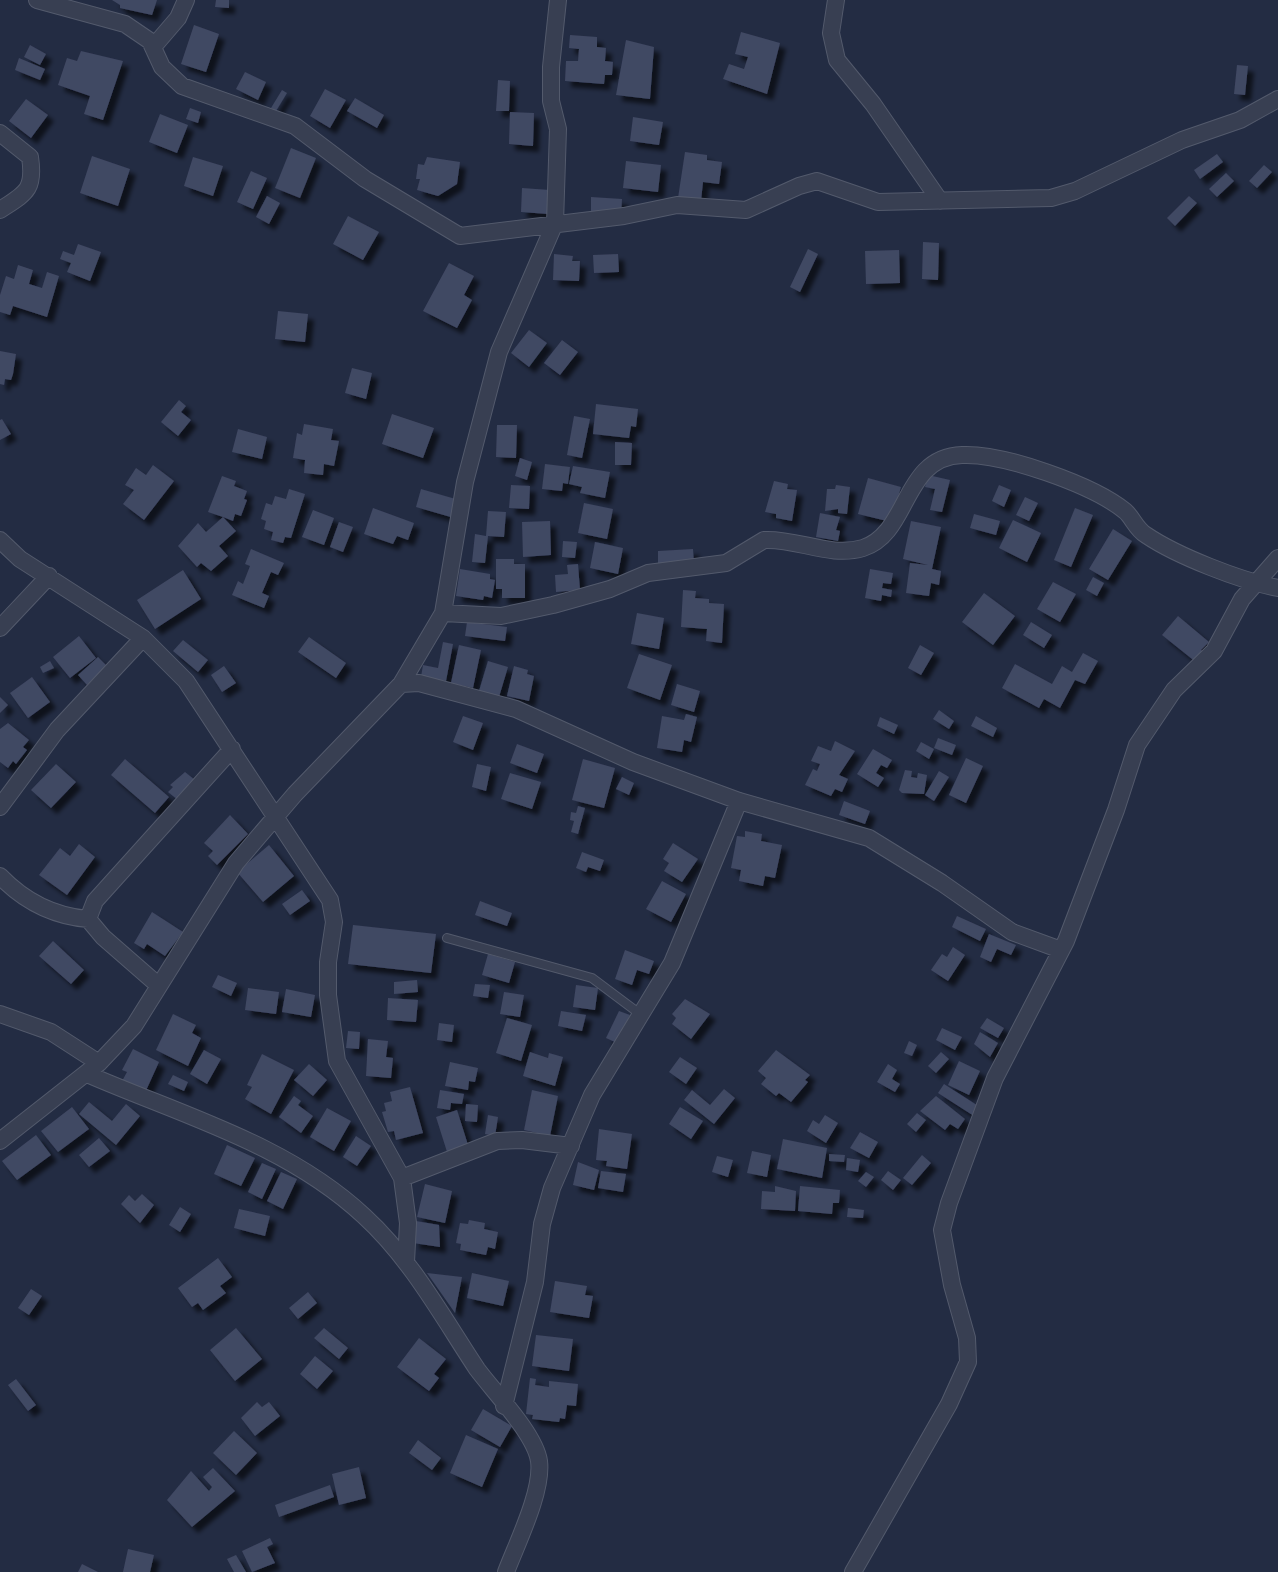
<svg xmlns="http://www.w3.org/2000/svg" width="1278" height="1572" viewBox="0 0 1278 1572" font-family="Arial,sans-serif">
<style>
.building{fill:#404863;filter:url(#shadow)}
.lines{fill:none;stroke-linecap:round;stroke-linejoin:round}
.service-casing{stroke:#535a6c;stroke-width:10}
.minor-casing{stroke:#535a6c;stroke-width:18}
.service{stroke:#383f52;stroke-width:8}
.minor{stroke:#383f52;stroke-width:16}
</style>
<defs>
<filter id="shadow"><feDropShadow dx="6" dy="6" stdDeviation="2" flood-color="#0009"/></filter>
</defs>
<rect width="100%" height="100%" fill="#232c43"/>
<path class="building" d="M112 0H157L152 15 120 8V5Z
M216 0H229V8L215 7Z
M194 25 219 34 206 72 181 64Z
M741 32 780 43 767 94 723 79 729 64 744 69 748 57 735 54Z
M570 35 597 37V47L606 48 605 61 613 62 612 75H605L604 84 565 81 566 61H578L579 49 569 48Z
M626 40 654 47 650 99 616 95Z
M30 45 46 54 40 65 24 57Z
M81 51 123 61 103 120 84 114 90 96 58 85 67 58 77 61Z
M19 58 45 69 40 80 15 70Z
M1237 65 1248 66 1245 95 1234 94Z
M245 72 266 82 258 100 236 89Z
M498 80 510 81 509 111H496Z
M325 89 346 100 330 128 310 116Z
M282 90 287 93 276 111 271 108Z
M355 98 384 115 377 128 347 111Z
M26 99 48 115 31 138 9 121Z
M190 108 201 112 198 123 186 119Z
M510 112 534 113 533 146 509 144Z
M160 114 188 125 177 153 149 142Z
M633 117 663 122 659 145 630 141Z
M291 148 316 158 300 198 275 188Z
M685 152 707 155V160L722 162 719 184 703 182 701 201 678 198Z
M1217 154 1223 162 1200 179 1194 170Z
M92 156 130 169 118 206 80 193Z
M193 157 223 166 213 196 184 186Z
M427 157 460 162 457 184 438 196 417 190 420 179H416L418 164 424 165Z
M626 161 661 165 658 192 623 188Z
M1264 165 1272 172 1257 188 1249 181Z
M251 171 267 178 253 209 237 202Z
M1226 173 1234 181 1217 197 1209 189Z
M522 188 550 190 548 214 521 212Z
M267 196 280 203 269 224 256 217Z
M1189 196 1197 203 1175 226 1167 218Z
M591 197 622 199 621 215 591 213Z
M348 216 379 232 363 260 333 244Z
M923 242 939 243 938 280 922 279Z
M78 244 101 252 90 281 67 272 71 263 60 259 63 251 74 255Z
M808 249 818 254 800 292 790 287Z
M899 250 900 283 866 284 865 251Z
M554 254 573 256 572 261H580L579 281 553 280Z
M618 254 619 272 594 273 593 255Z
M449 263 474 276 464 295 472 300 457 328 423 311Z
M18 265 33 270 29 284 42 288 47 272 59 276 47 317 13 306 10 315 0 312V295L6 276 14 279Z
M278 311 308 314 305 342 275 339Z
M529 330 547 343 529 367 511 353Z
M562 340 578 352 560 375 544 363Z
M0 351 16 354 13 374 11 380 5 379 4 385 0 384Z
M352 368 372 373 366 399 345 393Z
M179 400 186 406 181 412 191 420 178 436 161 422Z
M596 404 638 409 636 427 631 426 629 438 593 434Z
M392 414 434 428 423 458 382 444Z
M574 416 590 419 582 458 567 455Z
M2 419 11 434 0 440V420Z
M304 424 333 429 331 440 339 441 334 466 324 464 323 475 304 473 305 460 293 458 297 433 302 435Z
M497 425H517L516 458 496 457Z
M238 429 267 437 262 459 232 452Z
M615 442 632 443 631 465H615Z
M520 458 532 462 527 480 515 476Z
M545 464 570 467 568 484 563 483 562 491 542 489Z
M153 465 174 481 144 520 123 504 134 490 125 485 136 468 146 475Z
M573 466 610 472 605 498 580 493 582 487 569 484Z
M928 475 950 480 942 512 930 510 935 489 925 487Z
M222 476 236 481 234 486 247 491 244 499 247 500 241 516 235 514 233 521 223 517 236 531 219 546 228 556 211 571 201 563 197 567 178 546 198 523 206 532 223 517 208 512Z
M868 478 901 487 891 522 858 514Z
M774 481 788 484 787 489 797 490 792 521 776 518V514L765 512Z
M511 485 530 486 529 509 509 508Z
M836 485 850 487 847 514 838 513V509L825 511 827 489H835Z
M999 485 1011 490 1004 507 992 501Z
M289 489 305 494 291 538 285 537 283 543 271 540 273 532 264 529 266 521 261 519 266 503 272 505 275 496 286 499Z
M421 489 459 500 454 518 416 507Z
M1025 497 1038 503 1029 521 1016 515Z
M584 503 613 509 607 539 578 533Z
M373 508 414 523 408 540 397 536 393 544 364 534Z
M1075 508 1093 515 1071 567 1054 560Z
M313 510 334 518 324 545 302 537Z
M488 511 506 512 504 537 488 536 485 563 472 562 475 534 486 536Z
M820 513 840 517 836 530 840 531 838 541 816 537Z
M974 514 1000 521 996 535 970 528Z
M1013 520 1041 533 1027 562 999 548Z
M550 521 551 555 523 557 522 522Z
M911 521 941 527 932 569 941 571 939 585 931 583 929 596 906 593 910 563 928 565 903 559Z
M339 522 353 527 343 552 330 547Z
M1113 529 1132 541 1108 580 1089 569Z
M563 541 577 542 575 558 562 557Z
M595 542 623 548 618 574 590 568Z
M251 549 284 563 278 575 271 572 262 593 269 596 264 608 232 595 238 581 243 584 250 566 245 564Z
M693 549 694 564 658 566V551Z
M496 559H514V564H525V598H502V589H496Z
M578 564 580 590 556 592 555 575 568 574 567 565Z
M460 569 490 574V579L495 580 492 598 484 596 483 600 456 596Z
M870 569 893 573 891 584 883 583 882 588 892 590 891 597 882 595 881 601 865 598Z
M183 570 201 599 155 629 137 600Z
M1093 577 1104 583 1097 596 1086 590Z
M1053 582 1076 594 1060 622 1037 609Z
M683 590 696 591 695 598 709 599V603L724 604 722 643 706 641 707 629 681 627Z
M984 593 1015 616 993 645 962 622Z
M637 613 664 618 659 649 631 644Z
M1178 616 1209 642 1201 650 1205 654 1197 663 1162 635Z
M467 622 507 627 505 641 465 636Z
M1031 622 1052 635 1044 648 1023 635Z
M79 636 96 658 70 678 53 657Z
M309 637 346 663 336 678 298 652Z
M183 640 208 660 198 672 173 651Z
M443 642 453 644 446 681 421 677 423 665 438 668Z
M459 645 481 650 473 688 451 683Z
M920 645 934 653 921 675 908 668Z
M1083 653 1098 661 1085 684 1075 680 1060 708 1044 699 1039 708 1002 688 1015 664 1052 684 1062 666 1072 672Z
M639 654 672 665 660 700 627 688Z
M98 657 107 666 87 685 78 675Z
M50 661 54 668 43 673 40 667Z
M488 661 508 667 499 697 479 691Z
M224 666 236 683 222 692 211 675Z
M514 666 528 670 527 674 534 676 529 701 507 696Z
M32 677 50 702 28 718 10 693Z
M677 684 700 691 694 712 671 705Z
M0 697 8 705 0 713Z
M939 710 954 721 949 729 933 719Z
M686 714 697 717 691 742 684 740 682 752 657 748 662 716 684 720Z
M463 716 483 723 473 750 453 742Z
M976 716 997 728 993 737 971 726Z
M880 717 898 725 894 734 877 726Z
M8 723 29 740 23 747 27 750 16 764 13 761 8 768 0 762V729Z
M938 738 956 745 952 755 934 748Z
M835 741 855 751 839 775 848 779 842 792 835 789 831 796 805 785 813 769 817 771 820 764 811 761 818 746 831 751Z
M921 742 934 749 929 759 916 751Z
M517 744 544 754 537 773 510 763Z
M873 749 892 760 887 768 881 765 876 773 884 778 878 787 857 774Z
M966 758 983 766 966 803 949 795Z
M125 759 169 797 155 813 111 775Z
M583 759 615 768 604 808 572 800Z
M56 764 76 782 51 808 31 790Z
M477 764 491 767 486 791 472 787Z
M905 770 912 771 911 777 917 778 918 773 927 775 924 794 902 793 899 790Z
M939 771 949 777 934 801 925 795Z
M185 772 195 780 178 800 168 792 173 787 170 785Z
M510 773 541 782 532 809 501 799Z
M622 777 634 783 629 795 616 789Z
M844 801 870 811 865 824 839 815Z
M578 806 585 808 578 834 571 832 574 821 570 820 571 812 576 813Z
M230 815 248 834 217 865 208 856 213 851 204 843Z
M745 831 762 834 761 841 782 845 775 878 765 876 763 886 739 881 741 870 731 868 737 836 745 837Z
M673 843 698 859 682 882 664 871 669 863 663 859Z
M79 844 95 857 67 895 39 875 60 848 70 856Z
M269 845 294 876 263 902 237 872Z
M582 852 604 860 600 871 588 867 586 872 576 868Z
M662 881 686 894 671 922 646 909Z
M302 890 310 901 290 915 282 904Z
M480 901 512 913 507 926 475 915Z
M152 912 183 932 165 956 147 944 144 949 134 943Z
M957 916 986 929 980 941 952 927Z
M353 925 436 934 431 973 348 964Z
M989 934 1016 945 1011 955 997 949 991 962 980 957Z
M53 941 84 970 71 984 39 956Z
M953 947 965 955 948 981 931 970 942 954 947 957Z
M625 950 654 961 649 974 637 970 632 985 615 979Z
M488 954 515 962 509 983 482 975Z
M218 975 237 983 231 996 212 987Z
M417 980 418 992 394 994V982Z
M475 984 490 985 488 998 473 996Z
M576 985 598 988 595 1010 573 1007Z
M248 988 279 992 276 1014 245 1010Z
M286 989 315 995 311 1017 282 1012Z
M504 992 524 995 520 1017 500 1014Z
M388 998 418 1000 416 1022 387 1020Z
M685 999 710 1014 691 1039 672 1024 676 1018 672 1014Z
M561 1011 586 1015 582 1031 558 1026Z
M619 1011 630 1015 617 1043 606 1038Z
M173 1014 196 1025 192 1033 201 1038 188 1066 156 1050Z
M507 1018 532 1025 521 1061 496 1053Z
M987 1018 1004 1028 998 1038 980 1028Z
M439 1023 454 1025 452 1042 437 1040Z
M942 1028 962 1037 955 1050 936 1040Z
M348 1031 360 1032 359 1049 346 1048Z
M980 1032 998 1043 990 1057 974 1044Z
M368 1039 388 1041 386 1057 393 1058 391 1078 366 1076Z
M909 1041 917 1045 912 1056 904 1053Z
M133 1049 159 1062 144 1095 121 1083 127 1072 122 1070Z
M204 1050 221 1059 207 1084 190 1074Z
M776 1050 810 1075 805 1080 808 1082 791 1102 779 1093 776 1096 761 1084 766 1078 758 1071Z
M530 1052 548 1058 549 1053 563 1057 555 1086 523 1076Z
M941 1052 949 1059 936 1073 928 1066Z
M262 1054 294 1070 271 1114 245 1099 252 1087 247 1085Z
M680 1057 697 1068 686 1084 669 1072Z
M959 1061 980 1071 969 1095 948 1085Z
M450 1062 478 1068 475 1082 469 1081 468 1090 445 1086Z
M309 1064 327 1080 313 1096 294 1080Z
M888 1064 897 1070 892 1079 900 1084 895 1092 877 1082Z
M173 1075 188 1082 184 1091 168 1084Z
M944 1084 983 1109 977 1118 938 1093Z
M410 1087 423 1133 396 1140 394 1131 388 1132 382 1112 386 1111 384 1103 392 1101 390 1092Z
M724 1089 735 1098 714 1124 684 1100 692 1090 710 1105Z
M440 1090 464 1094 462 1104 451 1103 450 1110 437 1108Z
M532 1090 558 1096 550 1136 524 1130Z
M294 1096 301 1101 298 1105 313 1116 301 1133 279 1117Z
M936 1096 965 1119 958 1129 950 1124 945 1130 920 1111Z
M89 1102 112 1121 126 1104 140 1116 116 1145 79 1114Z
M466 1104 478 1105 477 1122 465 1121Z
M72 1107 89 1129 58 1152 41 1131Z
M680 1107 703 1121 691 1139 669 1124Z
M327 1108 351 1121 334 1151 310 1137Z
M457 1110 469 1148 448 1155 436 1117Z
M917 1113 926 1120 916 1132 907 1124Z
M488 1115 498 1117 495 1136 485 1134Z
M825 1115 838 1123 826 1143 807 1131 813 1120 819 1124Z
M599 1129 632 1134 627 1169 606 1166 607 1161 596 1160Z
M860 1132 878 1142 869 1158 850 1148Z
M36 1135 51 1155 17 1180 2 1161Z
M356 1136 371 1146 357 1166 343 1157Z
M99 1138 110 1151 89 1167 79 1155Z
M783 1139 827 1148 822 1178 777 1169Z
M227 1145 255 1158 241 1186 214 1174Z
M752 1151 771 1155 767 1177 747 1173Z
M829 1154 845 1155 844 1162 829 1161Z
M922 1155 931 1163 912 1185 903 1178Z
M717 1156 733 1160 728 1177 712 1172Z
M847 1158 860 1160 858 1172 846 1170Z
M578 1162 599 1170 594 1190 573 1185Z
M262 1163 276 1169 262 1199 248 1192Z
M601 1171 626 1174 623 1192 598 1188Z
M888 1171 901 1180 893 1190 881 1180Z
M281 1172 297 1179 283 1209 267 1201Z
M866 1172 874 1177 866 1187 858 1181Z
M425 1184 452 1191 445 1223 417 1217Z
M775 1186 796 1191 795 1211 761 1209 762 1191 775 1192Z
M800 1186 840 1190 839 1203H833L832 1214 798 1211Z
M142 1194 154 1205 140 1223 121 1204 129 1195 135 1201Z
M180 1207 191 1214 180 1232 169 1225Z
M848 1208 864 1210 863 1218 847 1217Z
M239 1209 270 1216 265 1236 234 1228Z
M469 1220 485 1223 484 1229 498 1232 495 1249 488 1247 486 1255 460 1250 461 1244 456 1243 460 1223 468 1224Z
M416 1221 439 1225 440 1247 413 1243Z
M218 1258 232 1277 220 1286 226 1293 203 1310 198 1303 192 1307 178 1288Z
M427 1273 462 1277 455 1313Z
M472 1273 509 1281 503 1306 467 1298Z
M555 1281 587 1286 585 1295 593 1296 589 1318 550 1312Z
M31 1289 42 1296 29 1315 18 1308Z
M308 1292 317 1303 298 1319 289 1308Z
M236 1328 262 1359 235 1381 210 1350Z
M324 1328 348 1348 339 1359 314 1338Z
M536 1335 573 1339 569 1371 532 1366Z
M419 1338 446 1359 434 1374 439 1378 429 1391 397 1367Z
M315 1356 333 1371 317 1389 300 1374Z
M530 1378 536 1379 535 1385 549 1387V1381L578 1384 576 1406 567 1405 565 1419 560 1418 559 1422 532 1419 533 1415 526 1414Z
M16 1379 36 1405 28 1411 8 1385Z
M257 1402 262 1407 269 1402 280 1416 255 1436 241 1418Z
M483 1409 512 1426 500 1447 471 1430Z
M234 1431 257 1453 236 1475 213 1453Z
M466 1435 498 1449 482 1487 450 1473Z
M418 1440 441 1458 432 1470 409 1453Z
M359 1467 366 1498 339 1505 332 1474Z
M213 1468 235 1491 192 1527 167 1500 191 1471 209 1491 212 1487 203 1477Z
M330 1485 334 1497 279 1517 275 1505Z
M270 1538 273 1544 267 1547 275 1563 252 1572 242 1551Z
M128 1549 154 1555 150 1572H123Z
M236 1555 246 1572H234L227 1559Z
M82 1564 98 1572H78Z"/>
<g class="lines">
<defs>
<path id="service" d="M447 938 592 978 640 1014"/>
<path id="minor" d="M37 0 125 24 150 41 162 67 182 86 295 126 365 179 460 236 624 216 677 205 746 210 799 186 817 181 878 202 1051 198 1075 191 1182 140 1240 120 1278 99
M836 0 831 33 837 60 873 104 940 201
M154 46 178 18 186 0
M0 133 30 157C35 190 26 193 0 210
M0 540 20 559 143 638 186 681 330 900 334 922 328 962V995L337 1061 402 1178 408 1223 406 1262
M443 613 501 616 553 605 610 589 648 573 726 563 764 540C797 538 830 558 863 548 910 533 902 457 962 455 1003 453 1093 485 1125 511 1133 518 1136 529 1146 535 1177 556 1241 581 1278 588
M0 628 49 576
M401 684 419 683 516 709 633 762 739 801 869 838 942 883 1012 932 1061 950
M0 807 57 730 143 638
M0 876C24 901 53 916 88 919
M158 985 103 937 88 919 95 901 232 749
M0 1014 51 1032 99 1063
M87 1074C181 1115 287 1144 364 1216 411 1259 442 1316 477 1369 494 1392 535 1434 539 1461 543 1491 517 1543 506 1572
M0 1141 99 1063 134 1026 236 863 295 794 401 684 443 613 465 482 499 352 555 223 558 129 551 101V67L558 0
M402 1178 497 1141 522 1140 571 1146
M504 1406 535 1282 542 1224 552 1188 592 1095 672 963 739 801
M853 1572 949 1404 968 1362 967 1338 952 1285 942 1230 949 1203 995 1078 1066 941 1116 810 1137 745 1174 690 1214 651 1242 599 1278 558"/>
</defs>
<use href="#service" class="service-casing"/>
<use href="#minor" class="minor-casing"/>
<use href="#service" class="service"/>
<use href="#minor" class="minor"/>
</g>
</svg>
